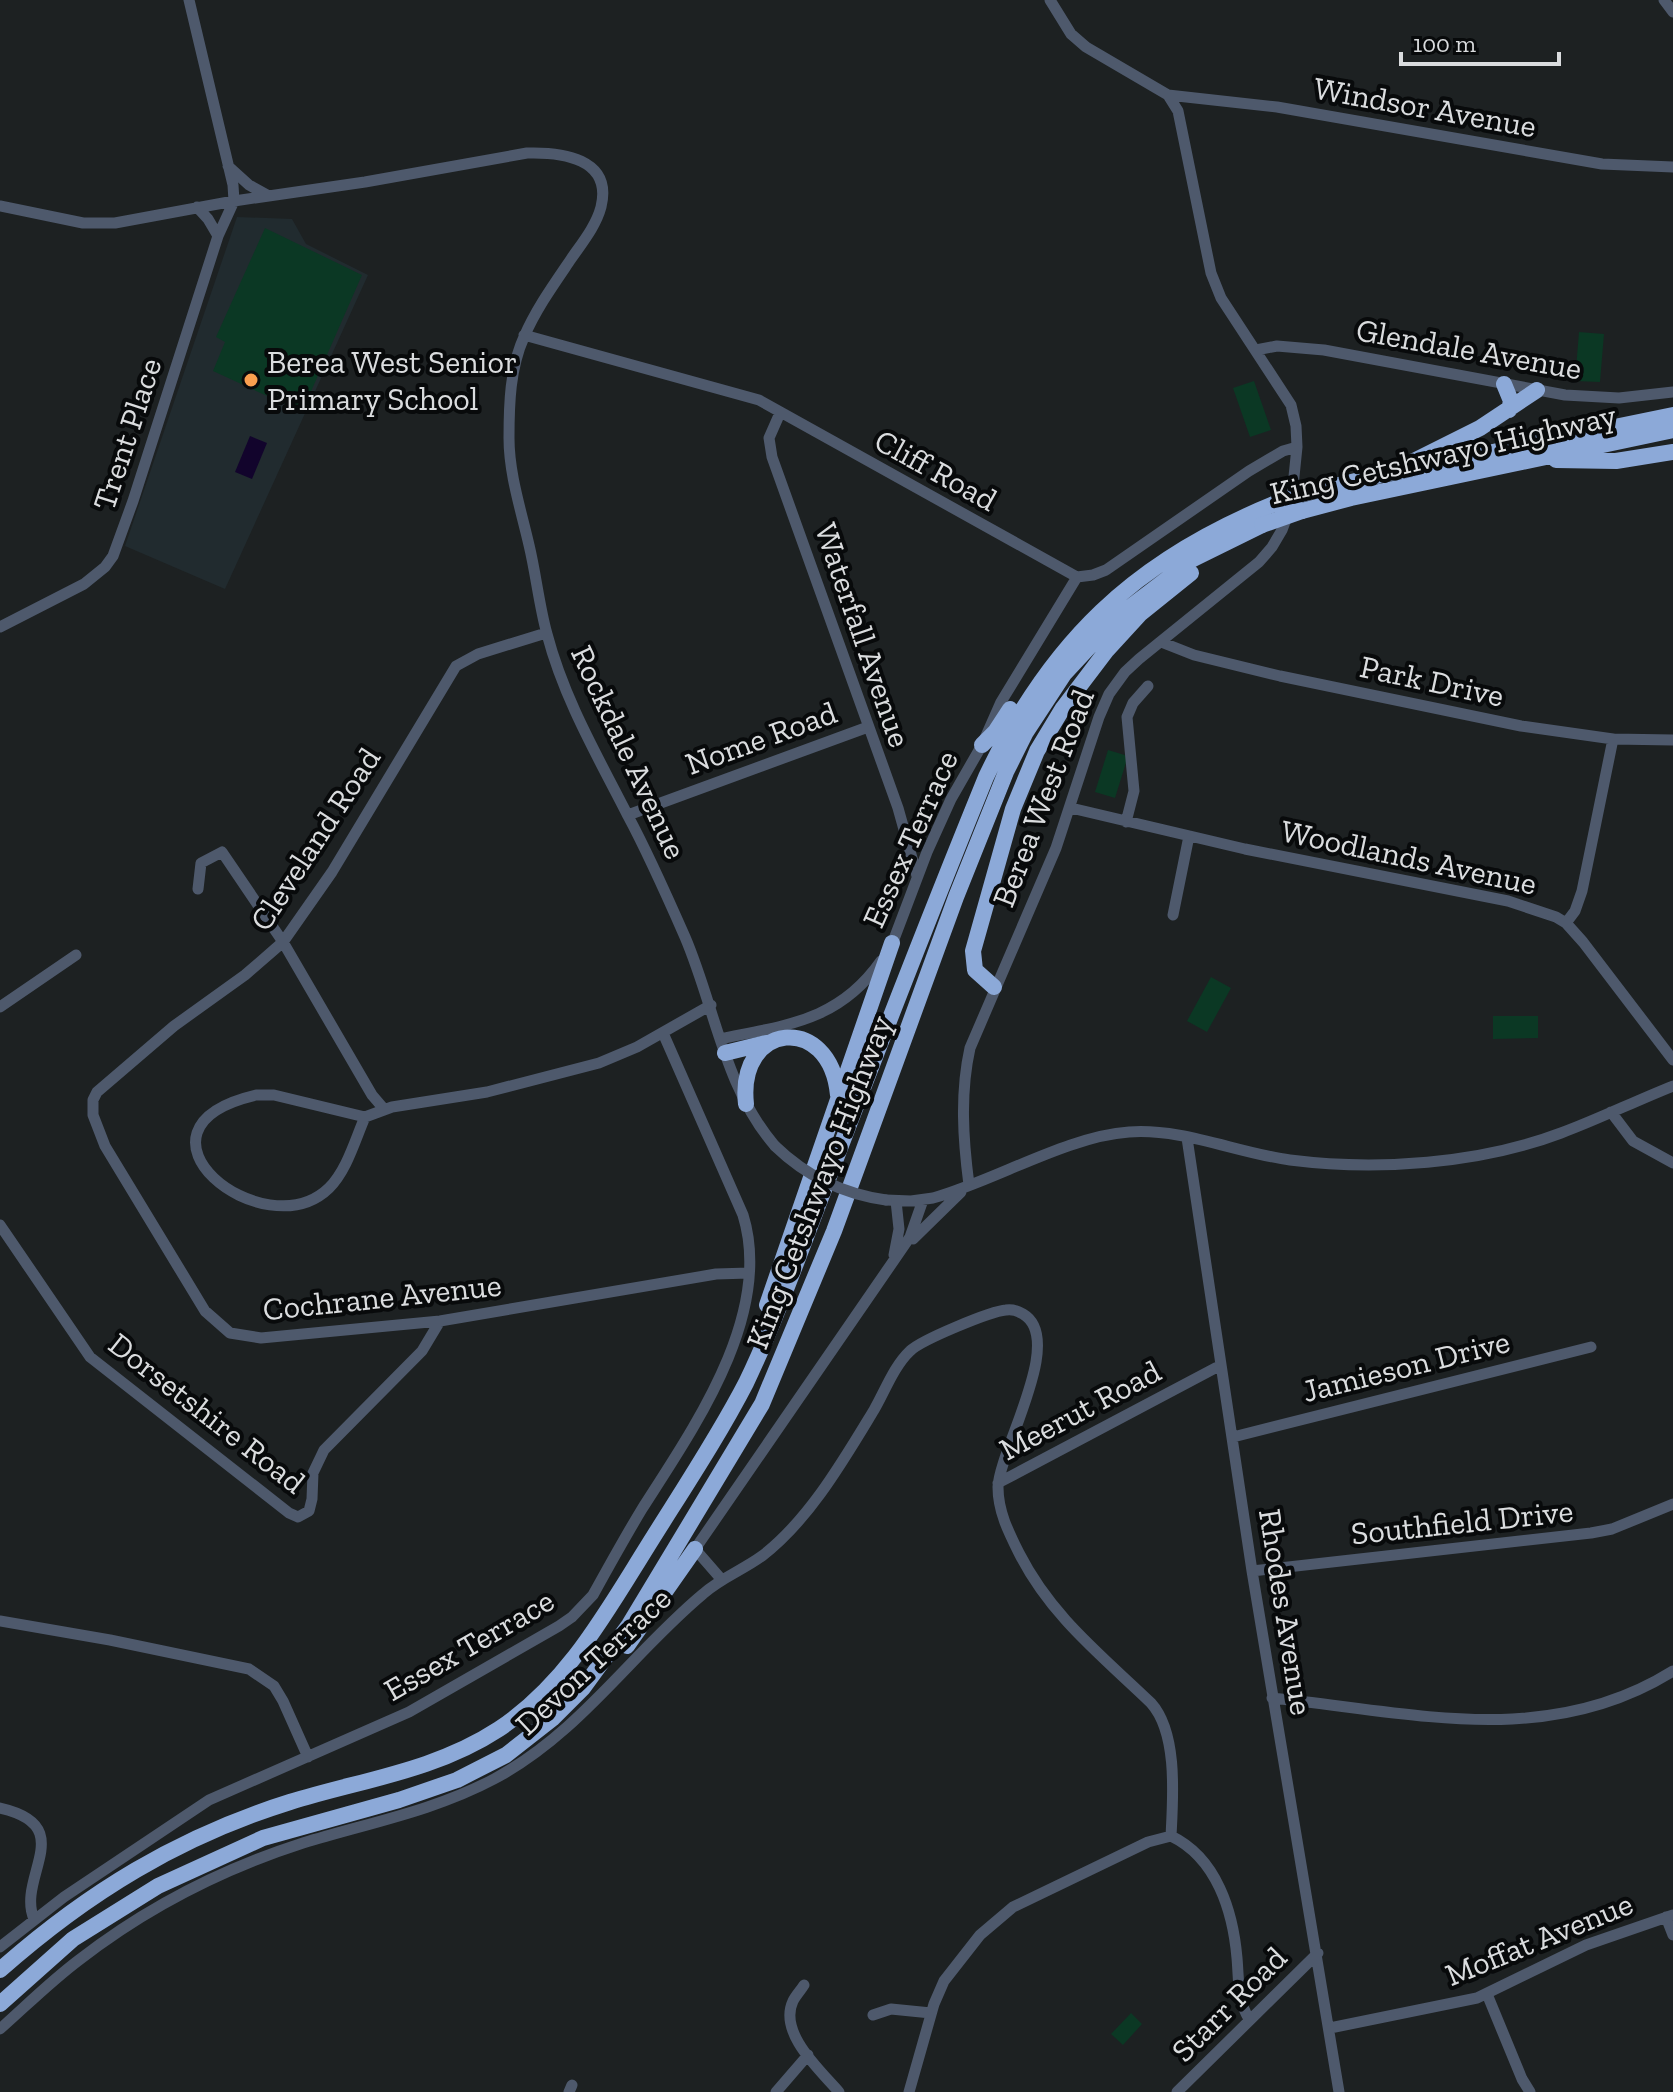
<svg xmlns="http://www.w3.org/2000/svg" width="1673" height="2092" viewBox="0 0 1673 2092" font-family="'Zilla Slab',serif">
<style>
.built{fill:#212b2f}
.green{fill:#0b3824}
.water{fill:#12042c}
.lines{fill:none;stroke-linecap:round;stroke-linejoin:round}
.minor{stroke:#4e596c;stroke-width:11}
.highway{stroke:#8ca9d8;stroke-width:16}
.minor-bridge{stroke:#4e596c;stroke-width:11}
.highway-bridge{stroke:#8ca9d8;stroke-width:16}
.poi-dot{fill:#fa9f4f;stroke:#080a0b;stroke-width:3}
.labels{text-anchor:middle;stroke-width:8;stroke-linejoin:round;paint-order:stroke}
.street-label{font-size:32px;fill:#dadcde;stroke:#080a0b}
.poi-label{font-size:32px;fill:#dadcde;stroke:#080a0b;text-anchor:start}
</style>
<rect width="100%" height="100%" fill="#1d2122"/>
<path class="built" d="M237 217 292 219 306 244 368 275 225 589 125 546Z"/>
<path class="green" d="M265 228 362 275 302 412 213 371 225 342 216 337Z
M1579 332 1604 334 1600 382 1575 381Z
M1254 381 1271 430 1250 437 1233 388Z
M1108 750 1128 756 1115 798 1095 792Z
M1211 977 1231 988 1207 1032 1187 1021Z
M1493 1016H1538V1038L1493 1039Z
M1131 2013 1142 2024 1123 2045 1111 2034Z"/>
<path class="water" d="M250 436 267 443 252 479 235 472Z"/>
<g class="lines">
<path class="minor" d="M1664 0 1673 12
M1168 95 1277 107 1602 164 1673 167
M228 166 249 185 269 196
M0 206 83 223H115L234 201 365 182 527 153C561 152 613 158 601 207 596 226 582 243 571 259 554 284 536 309 524 337 510 368 509 404 509 438 509 474 521 510 529 545 536 574 539 605 547 634 564 699 598 757 628 816 649 855 667 896 685 937 715 1007 724 1087 775 1146
M197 207 208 219 218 236
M524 335 759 400 1077 577 1093 575 1106 570 1249 471 1283 451 1297 447
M1256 350 1277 346 1324 350 1565 395 1619 398 1673 392
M780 413 769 438 772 457 898 808 917 876
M0 627 84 584 105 567 113 556 133 501 218 236 234 201 233 185 189 0
M546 633 478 654 456 666 332 872 283 942 245 975 174 1026 97 1092 93 1100V1115L105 1146 205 1311 230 1333 261 1338 440 1321 716 1274 749 1273
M1161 642 1194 655 1280 676 1521 726 1613 739 1673 740
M1071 808 1245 849 1508 901 1556 917 1566 923 1583 942 1673 1060
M628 815 868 727
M1126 822 1134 791 1127 717 1133 703 1148 686
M198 889 201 863 222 852 283 942 372 1095 384 1109
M1173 915 1189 836
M1566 923 1575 911 1582 891 1613 739
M891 947 927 852 951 799 982 745 1001 702 1077 577
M0 1007 76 955
M720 1039C787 1025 839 1021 881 961
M256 1095H274L365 1117C355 1140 347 1170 329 1188 264 1251 111 1129 256 1095Z
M1611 1112 1633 1141 1673 1163
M365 1117 392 1107 487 1092 599 1063 637 1047 711 1005
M1187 1138 1252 1571 1339 2092
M969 1185C963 1139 960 1093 970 1048L1056 848 1099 717 1109 694 1125 672 1139 659 1259 562 1272 547 1282 530 1291 506 1297 447 1296 426 1291 405 1221 298 1211 273 1178 111 1168 95 1086 47 1071 34 1050 0
M886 1200 911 1201 933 1198C994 1181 1068 1136 1129 1132 1183 1128 1237 1153 1290 1160 1377 1171 1479 1164 1561 1133 1599 1119 1635 1101 1673 1086
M0 1225 90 1357 289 1513 298 1517 309 1511 312 1499 313 1473 324 1450 422 1351 440 1321
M913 1239 961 1192
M894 1255 899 1229 896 1201
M1233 1437 1591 1347
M998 1483 1221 1365
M1252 1571 1591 1533 1612 1529 1673 1504
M722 1580 695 1549 910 1237 923 1200
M0 1621 110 1640 249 1669 274 1686 283 1701 308 1757
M1272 1698C1411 1712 1547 1750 1673 1671
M0 1808C80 1826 16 1877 34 1919
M1171 1836C1217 1858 1233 1912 1237 1958 1239 1980 1237 1999 1249 2019
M1666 1917 1673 1935
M0 1947 64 1897 209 1800 409 1712 559 1626 572 1617 593 1595C609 1566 625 1537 642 1509 693 1429 774 1315 743 1215L663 1033
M804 1985C801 1990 796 1995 793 2001 778 2033 820 2070 839 2092
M1487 1994 1522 2079 1530 2092
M873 2015 891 2009 931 2013
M1330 2028 1477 1998 1586 1945 1673 1915
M0 2029C26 2006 51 1981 79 1960 146 1908 222 1869 303 1843 368 1823 434 1811 494 1779 580 1733 631 1654 703 1594 721 1578 743 1570 762 1556 809 1520 843 1461 874 1410 885 1391 894 1366 910 1351 921 1340 991 1311 1006 1310 1012 1309 1018 1311 1023 1314 1066 1339 1000 1448 998 1487 998 1511 1008 1531 1019 1553 1051 1616 1100 1654 1151 1703 1178 1733 1173 1797 1171 1836
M569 2092 572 2085
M776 2092 808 2055
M909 2092 934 2004 944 1981 980 1935 1013 1907 1148 1842 1171 1836
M1177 2092 1318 1953"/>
<path class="highway" d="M1504 384 1511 401 1509 410
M1556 460 1616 461 1673 452
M1406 465 1480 428 1537 390
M1306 493 1372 477 1673 415
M1302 511 1351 498 1673 430
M982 745 995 732 1010 709
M994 987 975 970 973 951 1013 809 1037 751 1063 708 1107 650 1140 614 1191 573
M725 1053 766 1043
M746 1104C737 1022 830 1012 838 1095
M767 1305 892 943
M627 1646 695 1549
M0 1970C87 1893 178 1837 290 1802 361 1780 435 1771 499 1729 565 1685 603 1618 644 1552 678 1497 716 1441 746 1383 779 1314 804 1240 832 1169 882 1038 933 907 986 777 1050 642 1134 561 1274 504
M0 2004 73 1939 158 1886 263 1838 399 1800 457 1780 506 1755 552 1719 583 1688 629 1625 762 1404 834 1231 956 897 1006 772 1026 732 1064 674 1117 617 1193 559 1262 525"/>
<path class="minor-bridge" d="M775 1146C806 1176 843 1194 886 1200"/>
<path class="highway-bridge" d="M1274 504 1306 493
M1262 525 1302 511"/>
</g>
<circle class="poi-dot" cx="251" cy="380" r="8"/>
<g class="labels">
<g class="street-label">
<text transform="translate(1425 107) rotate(10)" y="11">Windsor Avenue</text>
<text transform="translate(1469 349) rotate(10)" y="11">Glendale Avenue</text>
<text transform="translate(127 434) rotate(-72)" y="11">Trent Place</text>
<text transform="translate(1443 454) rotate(-13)" y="11">King Cetshwayo Highway</text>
<text transform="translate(936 470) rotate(29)" y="11">Cliff Road</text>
<text transform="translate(863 635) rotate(71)" y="11">Waterfall Avenue</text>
<text transform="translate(1432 681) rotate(12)" y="11">Park Drive</text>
<text transform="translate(761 738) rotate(-20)" y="11">Nome Road</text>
<text transform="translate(629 752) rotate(65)" y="11">Rockdale Avenue</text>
<text transform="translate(1043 798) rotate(-69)" y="11">Berea West Road</text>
<text transform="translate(315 839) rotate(-57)" y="11">Cleveland Road</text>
<text transform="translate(910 839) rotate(-66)" y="11">Essex Terrace</text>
<text transform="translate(1409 857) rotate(12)" y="11">Woodlands Avenue</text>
<text transform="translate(819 1182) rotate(-69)" y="11">King Cetshwayo Highway</text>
<text transform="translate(382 1297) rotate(-6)" y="11">Cochrane Avenue</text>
<text transform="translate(1406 1366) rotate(-14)" y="11">Jamieson Drive</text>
<text transform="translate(1080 1410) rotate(-28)" y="11">Meerut Road</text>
<text transform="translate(207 1413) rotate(38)" y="11">Dorsetshire Road</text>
<text transform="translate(1462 1522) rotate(-6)" y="11">Southfield Drive</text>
<text transform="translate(1286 1612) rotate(81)" y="11">Rhodes Avenue</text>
<text transform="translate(469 1645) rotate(-30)" y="11">Essex Terrace</text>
<text transform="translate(593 1661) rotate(-43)" y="11">Devon Terrace</text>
<text transform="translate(1539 1939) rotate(-22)" y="11">Moffat Avenue</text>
<text transform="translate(1229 2004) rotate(-45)" y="11">Starr Road</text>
</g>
<g class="poi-label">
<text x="267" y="373">Berea West Senior<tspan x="267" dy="37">Primary School</tspan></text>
</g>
</g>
<path d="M1401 52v12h158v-12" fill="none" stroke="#dadcde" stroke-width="4"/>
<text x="1413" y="52" font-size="24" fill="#dadcde" stroke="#080a0b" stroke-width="6" paint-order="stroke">100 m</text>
</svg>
